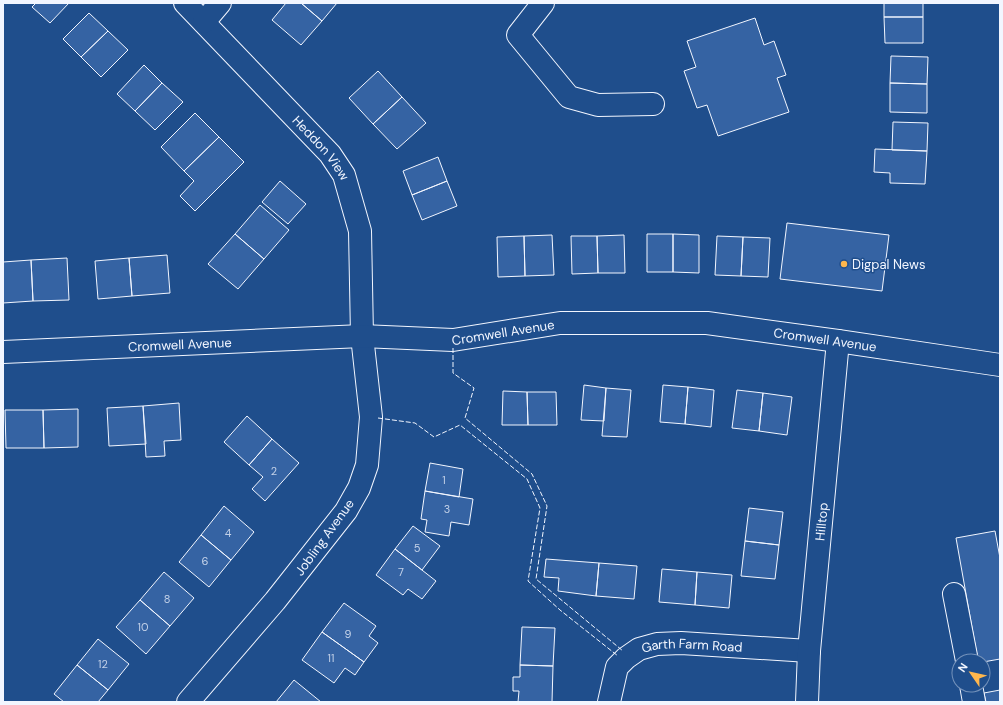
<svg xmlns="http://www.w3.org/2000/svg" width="1003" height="705" viewBox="0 0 1003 705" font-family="'DM Sans',sans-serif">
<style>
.building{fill:#3563a3;stroke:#f2f6ff}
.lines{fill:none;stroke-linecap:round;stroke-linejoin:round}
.minor-casing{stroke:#f2f6ff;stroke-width:24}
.minor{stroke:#1f4e8c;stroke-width:22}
.fence{stroke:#f2f6ff;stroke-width:1;stroke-dasharray:5 2;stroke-linecap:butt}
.poi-dot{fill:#ffb74d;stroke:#1f4e8c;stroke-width:1.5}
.labels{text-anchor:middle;stroke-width:3;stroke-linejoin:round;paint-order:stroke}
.number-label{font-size:11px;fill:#c3d1e8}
.street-label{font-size:13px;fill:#f2f6ff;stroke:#1f4e8c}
.poi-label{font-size:13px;fill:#f2f6ff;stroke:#1f4e8c;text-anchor:start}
</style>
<rect width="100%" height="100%" fill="#1f4e8c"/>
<path class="building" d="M36 3H69L50 23 32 7Z
M286 3H301L322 21 301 45 272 20Z
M301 3H337L322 21Z
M884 3H923V17H884Z
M89 13 108 31 81 57 63 39Z
M884 17H923V43H885Z
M755 18 764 45 774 41 786 75 777 78 789 112 718 136 707 105 697 108 684 71 696 67 687 41Z
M108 31 128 50 101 77 81 57Z
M891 56 928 57 927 84 890 83Z
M144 65 162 83 135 111 117 94Z
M378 71 402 97 373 124 349 98Z
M162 83 183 102 155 130 135 111Z
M890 83 927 84V113L890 112Z
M402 97 426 123 397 149 373 124Z
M195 113 219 137 184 171 161 147Z
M893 122 928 123 927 151 892 150Z
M219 137 244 162 195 211 180 196 194 181 184 171Z
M875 149 927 151 925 184 890 183V173L874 172Z
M438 157 447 181 412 195 403 171Z
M280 181 306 204 288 224 262 202Z
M447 181 457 206 422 220 412 195Z
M260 205 289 230 264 259 235 234Z
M787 223 889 235 882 291 780 279Z
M235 234 264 259 238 289 208 264Z
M647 234H673V272H647Z
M673 234 699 235V273L673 272Z
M552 235 554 275 525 276 524 236Z
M624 235 625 273H598L597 236Z
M524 236 525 276 498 277 497 237Z
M571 236H597L598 273 572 274Z
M717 236 743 237 741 276 715 275Z
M743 237 770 238 768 277 741 276Z
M167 255 170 293 132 296 129 258Z
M67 258 69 300 33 301 31 260Z
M129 258 132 296 98 299 95 261Z
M31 260 33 301 3 303V262Z
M584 385 606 388 604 421 581 420Z
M663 385 688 387 685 424 660 422Z
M688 387 714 390 711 427 685 424Z
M606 388 631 390 627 437 602 436Z
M737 390 763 393 759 431 732 428Z
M503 391 527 392 528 425H502Z
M527 392H556L557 425H528Z
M763 393 792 397 787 435 759 431Z
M179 403 181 440 164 441 165 456 146 457 143 406Z
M143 406 146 444 109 446 107 408Z
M78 409V447L44 448 43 410Z
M5 410H43L44 448H6Z
M247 416 272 439 249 465 224 442Z
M272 439 299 463 265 501 252 489 263 477 249 465Z
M430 463 463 469 459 497 425 491Z
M425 491 473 499 469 525 451 522 449 536 425 532 427 520 421 519Z
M224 506 254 532 231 560 201 535Z
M749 508 783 512 779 545 745 541Z
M413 526 440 546 422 570 395 549Z
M995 531 1000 558V659L983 662V661H978L956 538Z
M201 535 231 560 209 587 179 562Z
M745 541 779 545 775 579 741 576Z
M395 549 436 581 422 599 408 589 403 595 376 575Z
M546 559 599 563 596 596 558 591 559 578 544 577Z
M599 563 637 566 634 599 596 596Z
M662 569 697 572 695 605 659 602Z
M164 572 194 598 170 626 140 600Z
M697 572 732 575 729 608 695 605Z
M140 600 170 626 146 654 116 627Z
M344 603 376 626 369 636 378 643 364 662 322 632Z
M522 627 555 628 553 666 520 665Z
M322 632 364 662 355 675 345 668 334 683 302 660Z
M98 639 129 664 108 690 77 665Z
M77 665 108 690 98 702H64L54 694Z
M520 665 553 666 552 702H518L519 691H513V677H520Z
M294 680 321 702H276Z
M1000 690V702H986L984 693Z"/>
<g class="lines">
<defs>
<g id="minor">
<path id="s1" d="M185 3 330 154 344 175 360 231 362 336 371 417 367 465 359 488 346 511 275 601 188 702"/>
<path d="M543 3 518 35 569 97 598 105 653 104"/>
<path d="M204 22 220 3"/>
<path id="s2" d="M3 352 362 336 453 340 560 323H707L838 341 1000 365"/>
<path d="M954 594 967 661"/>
<path d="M971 685 974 702"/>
<path id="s3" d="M609 702 617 667 626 658 639 649 657 644 681 643 809 651"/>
<path id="s4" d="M807 702 809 651 838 341"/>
</g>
</defs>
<use href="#minor" class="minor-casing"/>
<use href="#minor" class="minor"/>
<path class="fence" d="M453 348V373L474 388 465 418 532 474 547 506 536 579 623 651
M378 418 415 423 434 437 460 425 527 479 540 508 528 581 560 610 618 656"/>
</g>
<circle class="poi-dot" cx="844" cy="264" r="4"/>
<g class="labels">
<g class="number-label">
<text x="274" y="475">2</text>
<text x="444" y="484">1</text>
<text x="447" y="513">3</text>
<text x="228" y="537">4</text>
<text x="417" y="552">5</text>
<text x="205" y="565">6</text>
<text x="401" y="576">7</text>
<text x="167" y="603">8</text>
<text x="143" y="631">10</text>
<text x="348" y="638">9</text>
<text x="331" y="662">11</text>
<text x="103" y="668">12</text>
</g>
<g class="street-label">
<text dy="5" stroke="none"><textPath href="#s1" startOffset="199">Heddon View</textPath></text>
<text dy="5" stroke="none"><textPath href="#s2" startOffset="501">Cromwell Avenue</textPath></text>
<text dy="5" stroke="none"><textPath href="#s2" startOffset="825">Cromwell Avenue</textPath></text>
<text dy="5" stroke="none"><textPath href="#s2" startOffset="177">Cromwell Avenue</textPath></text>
<text dy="5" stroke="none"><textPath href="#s4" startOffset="181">Hilltop</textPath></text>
<text transform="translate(324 537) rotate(-54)" y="5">Jobling Avenue</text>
<text dy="5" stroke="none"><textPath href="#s3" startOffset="118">Garth Farm Road</textPath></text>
</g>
<g class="poi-label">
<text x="852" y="269">Digpal News</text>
</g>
</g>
<rect width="1003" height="705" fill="none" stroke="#f2f6ff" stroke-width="8"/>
<g transform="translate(971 673) rotate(304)"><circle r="19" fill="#1f4e8c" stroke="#7391ba"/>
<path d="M0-3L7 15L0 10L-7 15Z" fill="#ffb74d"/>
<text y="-6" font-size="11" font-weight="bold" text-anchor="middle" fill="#f2f6ff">N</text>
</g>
</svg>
